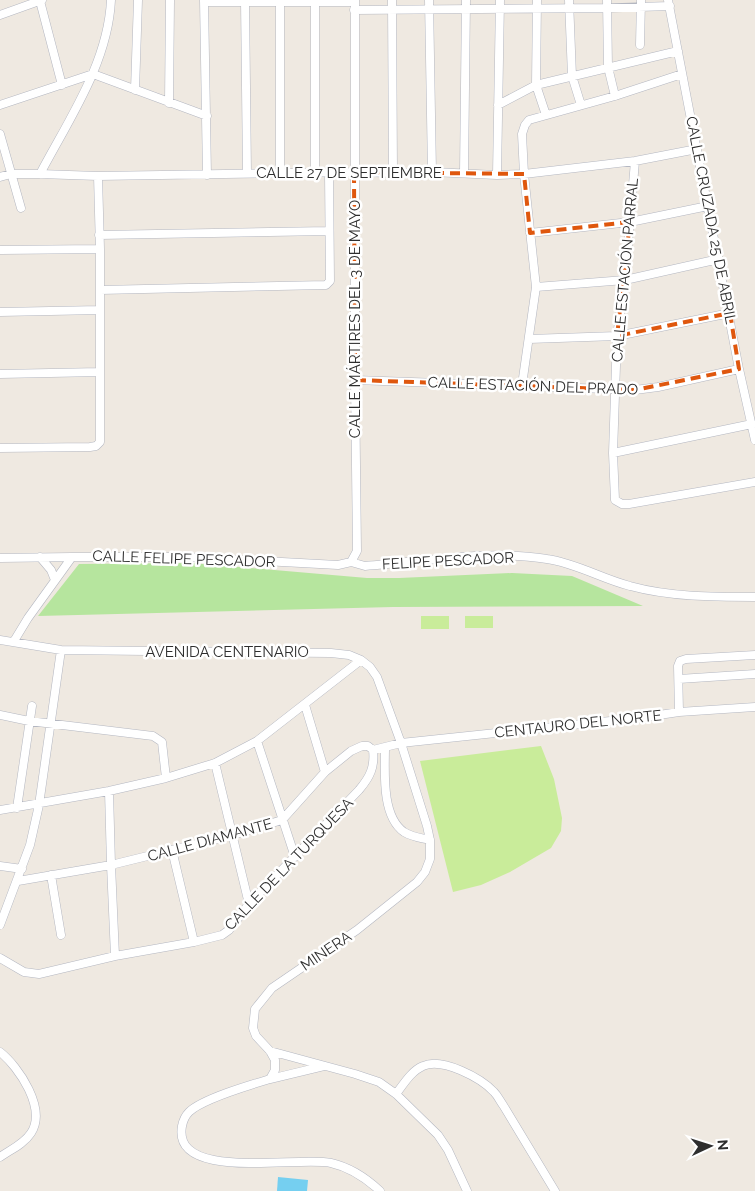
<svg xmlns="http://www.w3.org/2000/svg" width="755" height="1191" viewBox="0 0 755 1191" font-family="Raleway,sans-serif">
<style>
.green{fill:#b6e59e}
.pitch{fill:#c9ec9a}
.water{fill:#75cff0}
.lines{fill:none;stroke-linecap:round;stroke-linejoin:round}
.minor-casing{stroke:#b4b7c1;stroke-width:9}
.minor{stroke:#fff;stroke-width:8}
.marked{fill:none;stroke:#df570e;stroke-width:4;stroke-dasharray:10 6;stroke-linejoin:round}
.labels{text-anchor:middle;stroke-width:5;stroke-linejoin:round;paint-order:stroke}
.street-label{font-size:15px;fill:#2e2e2e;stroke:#fff}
</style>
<rect width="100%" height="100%" fill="#efe9e1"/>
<path class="green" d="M191 563 367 578H399L512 573 572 576 643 606 393 607 38 616 79 564Z"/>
<path class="pitch" d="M421 616H449V629H421Z
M465 616H493V628H465Z
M541 746 554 779 562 818 561 831 551 848 510 872 481 885 453 892 420 761Z"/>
<path class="water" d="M278 1177 308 1180 307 1191H277Z"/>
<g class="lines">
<defs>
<path id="minor" d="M204 0 207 175
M245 0 247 173
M315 0V173
M392 0 393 173
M429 0 432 172
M537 0 536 85 546 115
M569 0 572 76 581 105
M607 0 608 67 615 96
M668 0 739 369 755 440
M40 1 62 85
M204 2H355
M354 10 607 8 670 6
M0 15 42 0
M640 45 641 0
M93 74 207 116
M135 90 138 0
M169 103 170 0
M0 105 93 74
M498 105 536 85 678 51
M0 134 21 208
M635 161 625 280 617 336 613 453 615 500 622 504H629L755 482
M280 172V0
M464 173 466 0
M40 174C69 119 108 63 111 0
M497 175 500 0
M0 177 11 174H40L98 176 354 172 393 173 432 172 497 175 524 174 635 161 697 149
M530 233 630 222 708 206
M99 235 329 231
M0 250 100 249
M536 287 625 280 719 259
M100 290 326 285 330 281 329 172
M0 312 100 310
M529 339 617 336 730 313
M0 374 100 372
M355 380 635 390 658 387 739 369
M522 385 536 287 524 174 522 134 525 125 529 120 615 96 682 74
M0 448 90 447 96 446 100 442V249L98 176
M613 453 752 424
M40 557 51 570 55 580
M0 558 72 557
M351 562 365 566C424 562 487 549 547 559 576 563 602 579 630 586 670 597 714 597 755 597
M0 640 61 650 331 653 349 655 361 660 370 667 377 677 401 743 427 826 430 840V859L425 872 417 882 357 930 272 988 255 1009 253 1028 256 1036 270 1051 275 1060V1070L270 1079C250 1085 202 1099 189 1112 185 1116 183 1121 182 1126 172 1182 298 1156 331 1163 349 1167 366 1178 380 1191
M14 641 28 618 72 557H187L338 565 351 562 357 551 355 380V0
M679 679 755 674
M305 705 325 772
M679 712 678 666 680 661 686 659 755 655
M0 715 29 721 153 736 162 742 166 778
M257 741 295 857
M385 747C385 771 381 816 404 832 412 837 421 838 430 840
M215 763 249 904
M109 791 111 865 115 956
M17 808 32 706
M0 810 109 791 166 778 215 763 257 741 361 660
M172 850 194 942
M0 866 22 869
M51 875 61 935
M18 881 111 865 233 835 282 820 325 772 351 751 362 746H368L373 750 401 743 639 718 679 712 755 707
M0 925 30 845 39 805 61 650
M0 958 24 972 39 974 115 956 194 942 222 935 229 930 249 904 359 790C370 777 375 767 373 750
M270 1051 355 1074 379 1082 396 1094 438 1135 448 1150 467 1191
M0 1052C19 1067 47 1109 31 1133 24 1144 10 1150 0 1157
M270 1079 324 1066
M396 1094C403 1085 411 1071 423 1066 442 1057 481 1078 494 1092 498 1096 500 1101 503 1105L555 1191"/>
</defs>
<use href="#minor" class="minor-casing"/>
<use href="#minor" class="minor"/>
</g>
<path class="marked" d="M354 172 524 174 530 233 630 222 617 336 730 313 739 369 635 390 355 380Z"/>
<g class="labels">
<g class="street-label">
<text x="349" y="178">CALLE 27 DE SEPTIEMBRE</text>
<text transform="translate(711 220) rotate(79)" y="5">CALLE CRUZADA 25 DE ABRIL</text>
<text transform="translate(625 270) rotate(-85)" y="5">CALLE ESTACIÓN PARRAL</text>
<text transform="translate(355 319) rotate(-90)" y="5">CALLE MÁRTIRES DEL 3 DE MAYO</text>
<text transform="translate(533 386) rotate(2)" y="5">CALLE ESTACIÓN DEL PRADO</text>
<text transform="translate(184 559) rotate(2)" y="5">CALLE FELIPE PESCADOR</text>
<text transform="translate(448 561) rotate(-3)" y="5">FELIPE PESCADOR</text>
<text x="227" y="657">AVENIDA CENTENARIO</text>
<text transform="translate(578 724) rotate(-6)" y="5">CENTAURO DEL NORTE</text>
<text transform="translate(210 840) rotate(-15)" y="5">CALLE DIAMANTE</text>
<text transform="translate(289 864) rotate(-46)" y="5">CALLE DE LA TURQUESA</text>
<text transform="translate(326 951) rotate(-34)" y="5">MINERA</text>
</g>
</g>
<g transform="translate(710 1146) rotate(86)" stroke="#ffffff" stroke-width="4" paint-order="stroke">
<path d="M0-4L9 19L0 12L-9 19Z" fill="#2e2e2e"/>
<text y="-8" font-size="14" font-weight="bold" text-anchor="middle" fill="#2e2e2e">N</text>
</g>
</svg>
